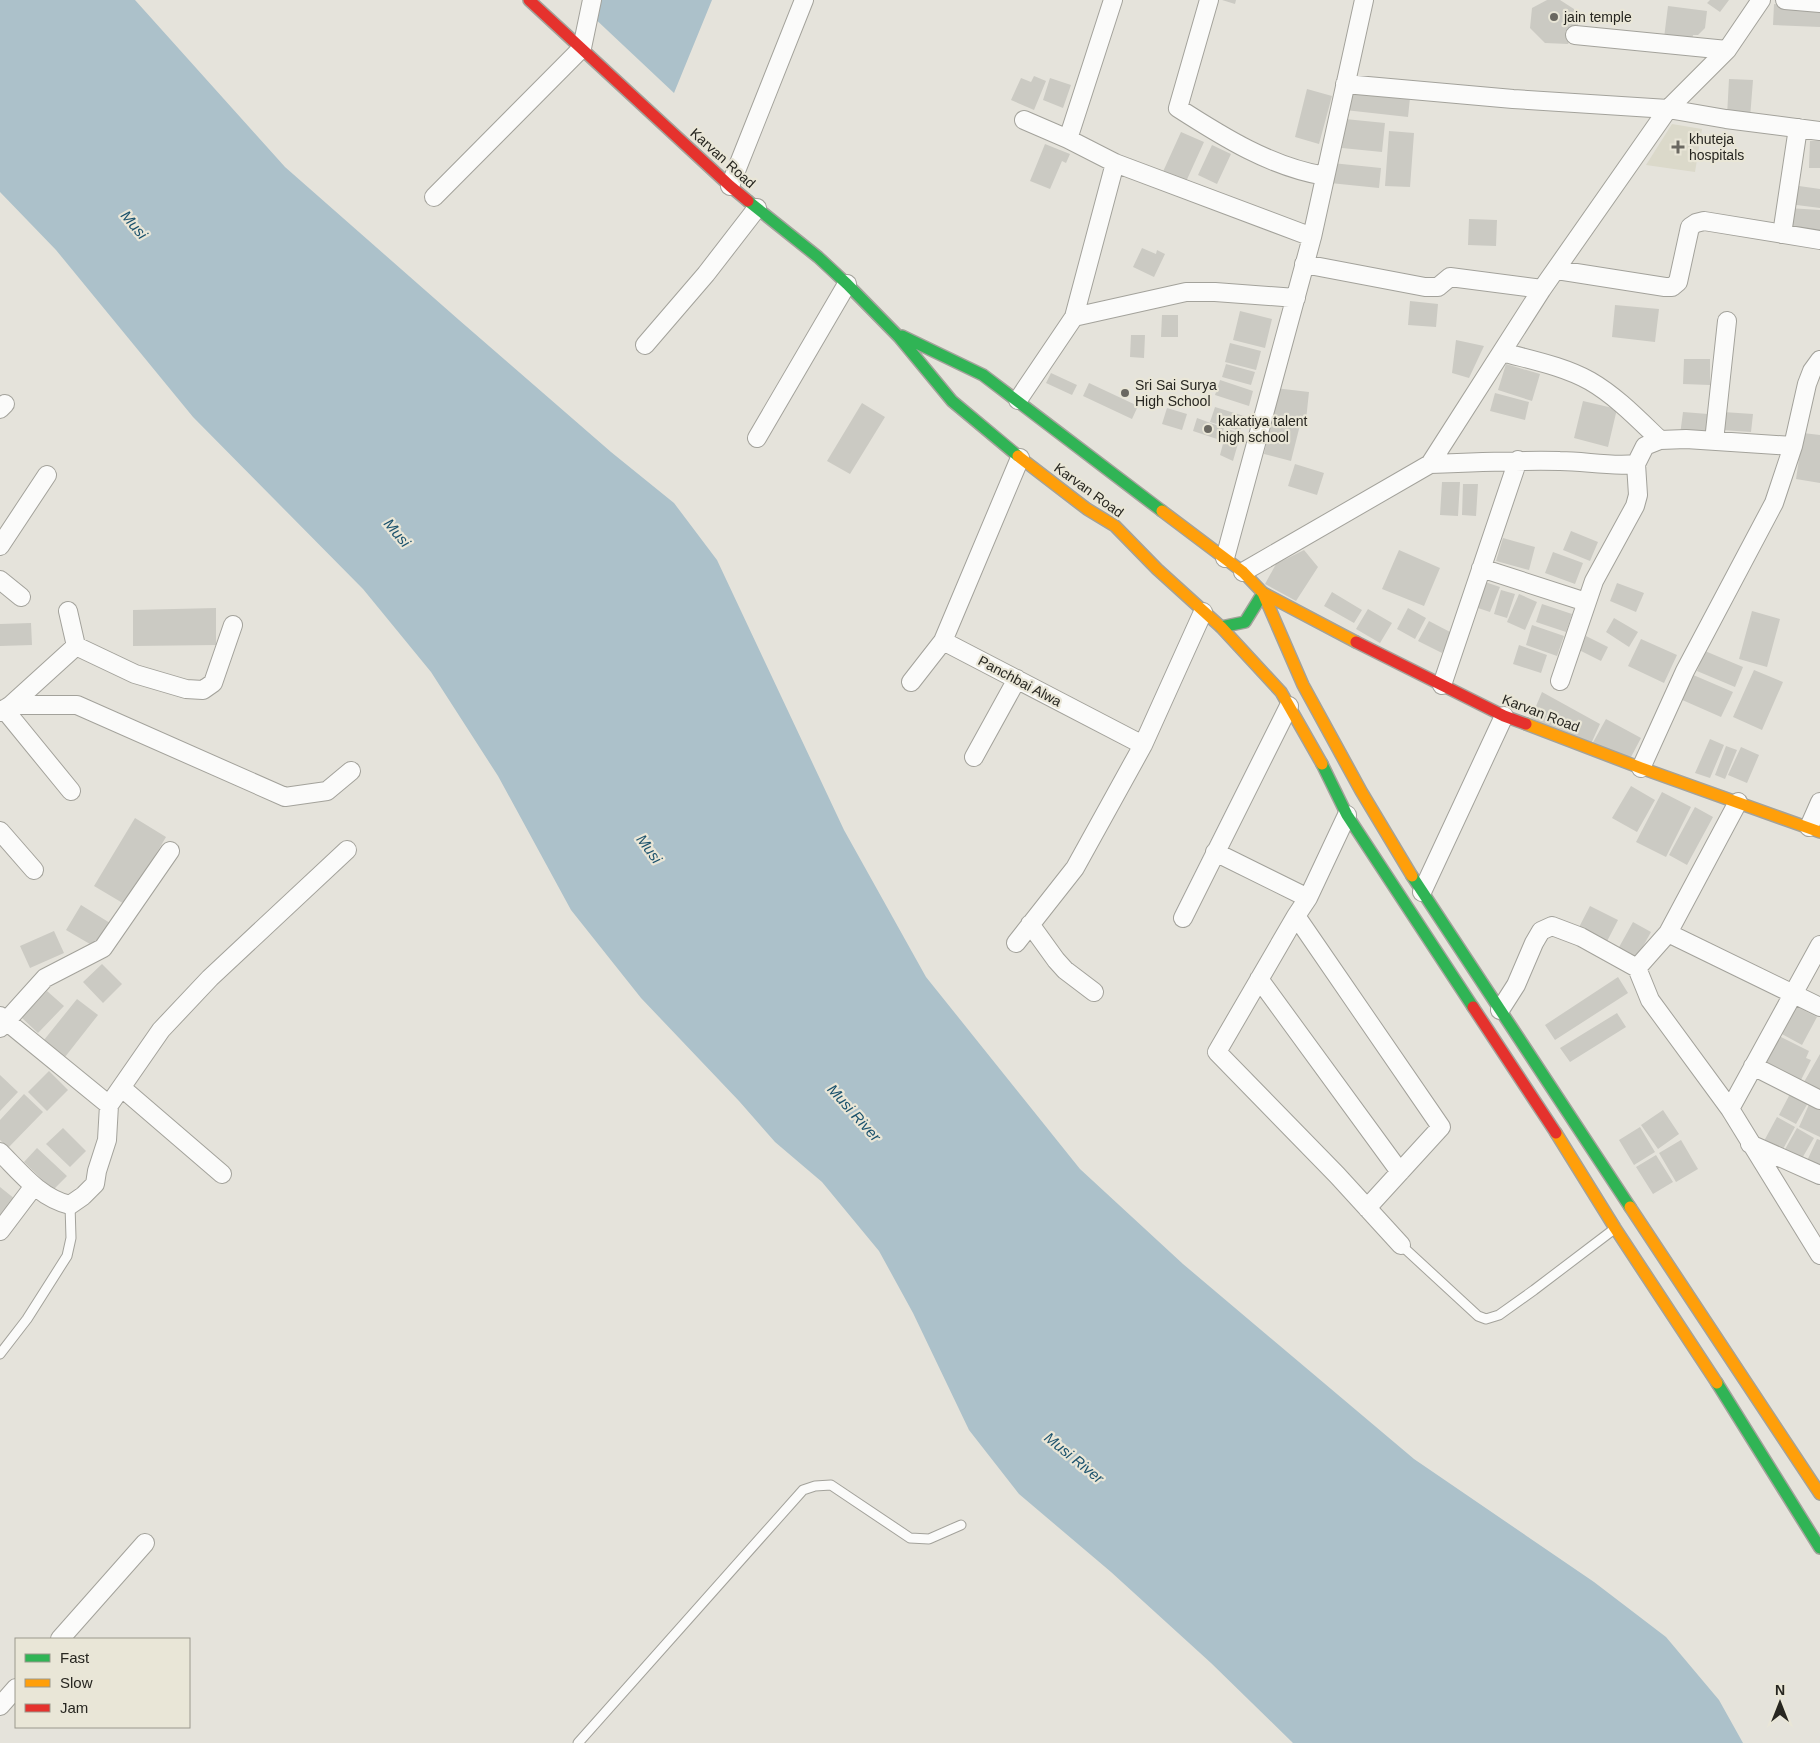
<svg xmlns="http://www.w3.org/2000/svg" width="1820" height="1743" viewBox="0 0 1820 1743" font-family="Helvetica,sans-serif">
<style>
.built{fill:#dbd9ca}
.water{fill:#acc1ca}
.building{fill:#cbcac3}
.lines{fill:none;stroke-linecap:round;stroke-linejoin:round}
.lane-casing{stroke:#a3a29b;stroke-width:11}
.street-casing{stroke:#a3a29b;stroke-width:20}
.fast-casing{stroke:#a3a29b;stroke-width:14}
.slow-casing{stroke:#a3a29b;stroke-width:14}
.jam-casing{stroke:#a3a29b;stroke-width:14}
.lane{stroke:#fbfbfa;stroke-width:9}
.street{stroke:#fbfbfa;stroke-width:18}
.fast{stroke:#30b455;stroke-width:11}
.slow{stroke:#ff9f0a;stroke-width:11}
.jam{stroke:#e5322d;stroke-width:11}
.poi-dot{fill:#6a6861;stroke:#e9e6d7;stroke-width:2}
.labels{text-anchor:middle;stroke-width:4.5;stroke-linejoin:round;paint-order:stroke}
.poi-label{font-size:14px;fill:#272620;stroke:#e9e6d7;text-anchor:start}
.street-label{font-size:14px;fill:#272620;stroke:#e9e6d7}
.water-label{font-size:15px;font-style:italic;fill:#1a516c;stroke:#e9e6d7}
</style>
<rect width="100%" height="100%" fill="#e5e3db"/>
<path class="built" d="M1672 124 1702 129 1695 172 1646 165Z"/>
<path class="water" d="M0 0H135L285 167 459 320 611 452 674 503 717 560 844 830 926 977 1080 1169 1183 1264 1414 1459 1594 1582 1666 1637 1719 1700 1743 1743H1293L1211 1663 1111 1572 1019 1494 969 1430 913 1313 879 1251 822 1182 775 1142 739 1101 641 998 571 910 498 776 431 672 363 589 193 417 56 250 0 192Z
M596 0H712L674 93 590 14Z"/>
<path class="building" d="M1222 0H1236L1235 4Z
M1547 0H1560L1574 9 1578 25 1568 44 1545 43 1530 28 1532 8Z
M1710 0H1729L1720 12 1707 3Z
M1774 4 1820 7V27L1773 25Z
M1668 6 1707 11 1705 28 1698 35H1693L1692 41 1664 38Z
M1034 76 1046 81 1034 110 1011 100 1021 78 1031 82Z
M1050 78 1071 85 1063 108 1043 100Z
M1729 79 1753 80 1750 118 1727 116Z
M1307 89 1332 96 1319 144 1295 137Z
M1347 92 1410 98 1408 117 1345 110Z
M1345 119 1385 123 1382 152 1342 148Z
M1389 131 1414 133 1410 187 1385 186Z
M1181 132 1204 142 1184 186 1161 176Z
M1810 141H1820V168H1809Z
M1045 144 1070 154 1066 163 1062 161 1050 189 1030 181Z
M1212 145 1231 154 1217 184 1198 175Z
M1332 163 1381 168 1379 188 1330 183Z
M1792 185 1820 189V208L1789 204Z
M1788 208 1820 210V230L1786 226Z
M1469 219 1497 220 1496 246 1468 245Z
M1142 248 1156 254 1157 250 1165 254 1154 277 1133 267Z
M1410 301 1438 304 1436 327 1408 325Z
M1615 305 1659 309 1655 342 1612 337Z
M1240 311 1272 319 1265 348 1233 340Z
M1162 315H1178V337H1161Z
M1131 335H1145L1144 358 1130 357Z
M1456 340 1484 346 1469 378 1452 373Z
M1230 343 1261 351 1256 370 1225 362Z
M1684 359H1710V385L1683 384Z
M1226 364 1255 372 1251 385 1222 377Z
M1506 364 1540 374 1532 401 1498 390Z
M1051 373 1077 385 1072 395 1046 383Z
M1220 380 1253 391 1249 406 1215 395Z
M1089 383 1138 406 1132 419 1083 396Z
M1275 388 1309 392 1306 420 1272 416Z
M1495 393 1529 402 1525 420 1490 411Z
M1583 401 1617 409 1608 447 1574 438Z
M862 403 885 417 850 474 827 461Z
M1215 407 1244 416 1240 431 1210 422Z
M1167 408 1187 414 1182 430 1162 424Z
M1683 412 1708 414 1705 437 1680 435Z
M1723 412 1753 414 1751 432 1722 430Z
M1197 418 1224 428 1220 440 1193 431Z
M1272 418 1300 425 1291 461 1264 454Z
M1227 429 1241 433 1233 461 1220 455Z
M1803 433 1820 435V483L1796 479Z
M1295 464 1324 473 1317 495 1288 486Z
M1442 482H1460L1458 516 1440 515Z
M1463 484H1478L1476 516 1462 515Z
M1571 531 1598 542 1590 561 1563 550Z
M1503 538 1535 547 1529 570 1496 561Z
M1304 550 1318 567 1296 601 1265 584 1276 564Z
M1399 550 1440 568 1424 606 1382 589Z
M1553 552 1583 563 1575 584 1545 573Z
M1485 582 1500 587 1490 612 1475 607Z
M1617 583 1644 593 1636 612 1610 601Z
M1501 590 1515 594 1507 618 1494 614Z
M1332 592 1362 610 1354 623 1324 606Z
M1519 594 1537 602 1525 630 1507 622Z
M1542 604 1572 614 1566 632 1536 622Z
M216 608V645L133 646V610Z
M1408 608 1426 618 1415 639 1397 629Z
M1368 609 1392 623 1380 643 1356 629Z
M1752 611 1780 619 1767 667 1739 659Z
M1614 618 1638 632 1629 647 1606 632Z
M1429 621 1452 633 1442 653 1418 641Z
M31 623 32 645 0 646V624Z
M1532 625 1564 636 1557 656 1526 645Z
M1586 636 1608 647 1601 661 1579 650Z
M1641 639 1677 655 1664 683 1628 666Z
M1519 645 1547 655 1541 673 1513 664Z
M1705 651 1743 667 1735 687 1697 671Z
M1754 670 1783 682 1762 730 1733 717Z
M1691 674 1733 692 1721 717 1680 699Z
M1542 692 1600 724 1590 746 1531 718Z
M1606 719 1641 738 1631 757 1591 746Z
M1710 739 1724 745 1710 778 1695 773Z
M1726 746 1737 750 1725 779 1715 775Z
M1741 747 1759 755 1747 783 1728 775Z
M1631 786 1655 800 1637 832 1612 818Z
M1662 792 1691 807 1666 857 1636 842Z
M1695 807 1713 817 1687 865 1669 855Z
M135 818 166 837 126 905 94 886Z
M81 905 110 923 95 947 66 930Z
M1590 906 1618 920 1604 947 1576 933Z
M1633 922 1651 932 1636 959 1618 949Z
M54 931 64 953 30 968 20 946Z
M102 964 122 984 103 1003 83 982Z
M1618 977 1628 993 1555 1040 1545 1025Z
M47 991 64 1006 38 1033 22 1018Z
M77 999 98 1015 65 1057 44 1040Z
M1795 1006 1817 1017 1802 1045 1780 1033Z
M1617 1013 1626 1027 1570 1062 1560 1048Z
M1779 1036 1809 1051 1806 1058 1811 1060 1800 1082 1765 1064Z
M1820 1054V1091L1804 1082Z
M49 1071 68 1090 47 1111 28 1092Z
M0 1075 18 1092 0 1111Z
M1791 1092 1809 1101 1796 1124 1779 1115Z
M24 1094 43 1112 8 1148 0 1140V1120Z
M1811 1100 1820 1105V1137L1799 1127Z
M1663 1110 1679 1134 1658 1149 1641 1125Z
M1777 1117 1795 1127 1782 1151 1764 1141Z
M1640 1127 1655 1152 1634 1165 1619 1140Z
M63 1128 86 1151 70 1167 46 1144Z
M1797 1128 1814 1138 1801 1160 1784 1151Z
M1817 1139 1820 1140V1169L1806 1163Z
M1681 1140 1698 1169 1676 1182 1659 1153Z
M37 1148 67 1176 53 1190 24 1162Z
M1656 1155 1673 1182 1653 1194 1636 1167Z
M0 1187 15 1199 0 1218Z"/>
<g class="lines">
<defs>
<path id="lane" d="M1401 1245 1478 1316 1486 1319 1499 1315 1534 1290 1613 1230
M0 1354 27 1319 67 1256 71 1238 70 1205
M578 1743 803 1490 815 1486 831 1485 910 1538 929 1539 961 1525"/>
<path id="street" d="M1209 0 1178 108C1223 137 1271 167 1325 176
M1785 0 1820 3
M1575 35 1727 50
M1345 84 1513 99 1668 109 1726 119 1820 131
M1024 120 1068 139 1115 163 1312 237
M1068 139 1113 0
M730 186 804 0
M434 197 582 48 592 0
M1782 234 1798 128
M1304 264 1425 287H1438L1450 277 1542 289
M1557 270 1665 287H1672L1678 282 1690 227 1696 223 1704 221 1820 240
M1074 317 1115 163
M645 345 706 274 757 208
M1502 352C1531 360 1563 366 1590 381 1616 396 1638 419 1660 440
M1018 400 1074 317 1186 292H1215L1296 298
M0 409 5 404
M757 438 847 284
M1714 441 1727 321
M1020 458 943 641 1143 745 1203 612
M1430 464C1473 462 1516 460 1560 461 1585 461 1610 467 1636 464L1645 446 1660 440 1686 439 1793 446
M0 546 47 475
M1225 558 1312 237 1364 0
M1481 568 1586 602
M1243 572 1430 464 1542 289 1668 109 1727 50 1761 0
M0 580 21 597
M68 611 76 646
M1560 681 1594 581 1635 506 1638 495 1636 464
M911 682 943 641
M1442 685 1518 460
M11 705H77L285 797 327 791 351 771
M4 709 71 791
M0 712 11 705 76 646 135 674 186 689 203 690 213 683 233 625
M974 757 1017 679
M1641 768 1685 671 1774 503 1793 446 1807 384 1812 371 1820 360
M1738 802 1668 933 1637 968 1650 1000 1730 1109 1820 1255
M1809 827 1820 802
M0 831 34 870
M1215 852 1308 898 1347 815
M1422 892 1504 716
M1308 898 1296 916 1441 1127 1367 1208
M1296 916 1217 1052 1337 1175 1401 1245
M1183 918 1289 706
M1030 924 1056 960 1065 970 1094 992
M1668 933 1820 1007
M1016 943 1075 868 1143 745
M1259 979 1400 1172
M1500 1010 1516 985 1534 943 1541 931 1552 926 1581 937 1637 968
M0 1016 109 1105
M0 1028 45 978 103 948 170 851
M1753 1066 1820 1100
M122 1088 222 1174
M1730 1109 1820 945
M1750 1144 1820 1175
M0 1152C20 1172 40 1198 70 1205L83 1196 95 1184 97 1171 107 1140 109 1105 161 1030 210 978 347 850
M0 1231 34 1186
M60 1639 145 1543
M0 1706 16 1688"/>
<path id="fast" d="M748 201 818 257 847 284 899 337 952 401 1018 456
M902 336 983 375 1162 511
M1221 627 1245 622 1263 593
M1322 764 1347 815 1473 1007
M1412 876 1630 1207
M1717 1383 1820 1548"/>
<path id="slow" d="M1018 456 1087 509 1115 526 1157 569 1221 627 1281 692 1322 764
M1162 511 1243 572 1263 593 1356 642
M1263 593 1303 685 1361 791 1412 876
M1526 724 1641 768 1820 832
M1556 1133 1615 1228 1717 1383
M1630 1207 1820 1494"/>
<path id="jam" d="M529 0 730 186 748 201
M1356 642 1504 716 1526 724
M1473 1007 1556 1133"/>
</defs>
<use href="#lane" class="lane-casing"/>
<use href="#street" class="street-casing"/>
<use href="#fast" class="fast-casing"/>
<use href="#slow" class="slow-casing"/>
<use href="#jam" class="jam-casing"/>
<use href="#lane" class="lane"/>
<use href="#street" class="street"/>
<use href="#fast" class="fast"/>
<use href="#slow" class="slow"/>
<use href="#jam" class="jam"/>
</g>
<g class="poi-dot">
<circle cx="1554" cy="17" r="5"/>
<path d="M1675.5 139.5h5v5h5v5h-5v5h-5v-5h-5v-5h5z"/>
<circle cx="1125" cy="393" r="5"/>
<circle cx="1208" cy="429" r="5"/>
</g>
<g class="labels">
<g class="poi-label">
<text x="1564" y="22">jain temple</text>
<text x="1689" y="144">khuteja<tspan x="1689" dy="16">hospitals</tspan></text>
<text x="1135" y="390">Sri Sai Surya<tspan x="1135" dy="16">High School</tspan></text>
<text x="1218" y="426">kakatiya talent<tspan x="1218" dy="16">high school</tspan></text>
</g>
<g class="street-label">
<text transform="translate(723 158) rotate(42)" y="5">Karvan Road</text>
<text transform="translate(1089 490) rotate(36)" y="5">Karvan Road</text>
<text transform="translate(1020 681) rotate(28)" y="5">Panchbai Alwa</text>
<text transform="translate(1541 713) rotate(21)" y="5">Karvan Road</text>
</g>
<g class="water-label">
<text transform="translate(134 225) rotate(50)" y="5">Musi</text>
<text transform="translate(397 533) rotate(50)" y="5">Musi</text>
<text transform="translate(649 849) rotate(54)" y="5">Musi</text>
<text transform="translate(854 1113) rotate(48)" y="5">Musi River</text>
<text transform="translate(1074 1458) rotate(39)" y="5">Musi River</text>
</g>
</g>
<rect x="15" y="1638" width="175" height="90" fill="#e9e6d7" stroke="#9b998e"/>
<rect x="25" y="1654" width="25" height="8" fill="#30b455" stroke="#9b998e"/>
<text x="60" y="1663" font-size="15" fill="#272620">Fast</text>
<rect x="25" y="1679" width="25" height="8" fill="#ff9f0a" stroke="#9b998e"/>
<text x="60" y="1688" font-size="15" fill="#272620">Slow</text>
<rect x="25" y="1704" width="25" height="8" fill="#e5322d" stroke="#9b998e"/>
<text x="60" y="1713" font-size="15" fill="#272620">Jam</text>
<g transform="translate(1780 1703)" stroke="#e9e6d7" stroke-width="4" paint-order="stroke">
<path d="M0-4L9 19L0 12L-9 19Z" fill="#272620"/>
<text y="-8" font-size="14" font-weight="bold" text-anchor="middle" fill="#272620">N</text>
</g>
</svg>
